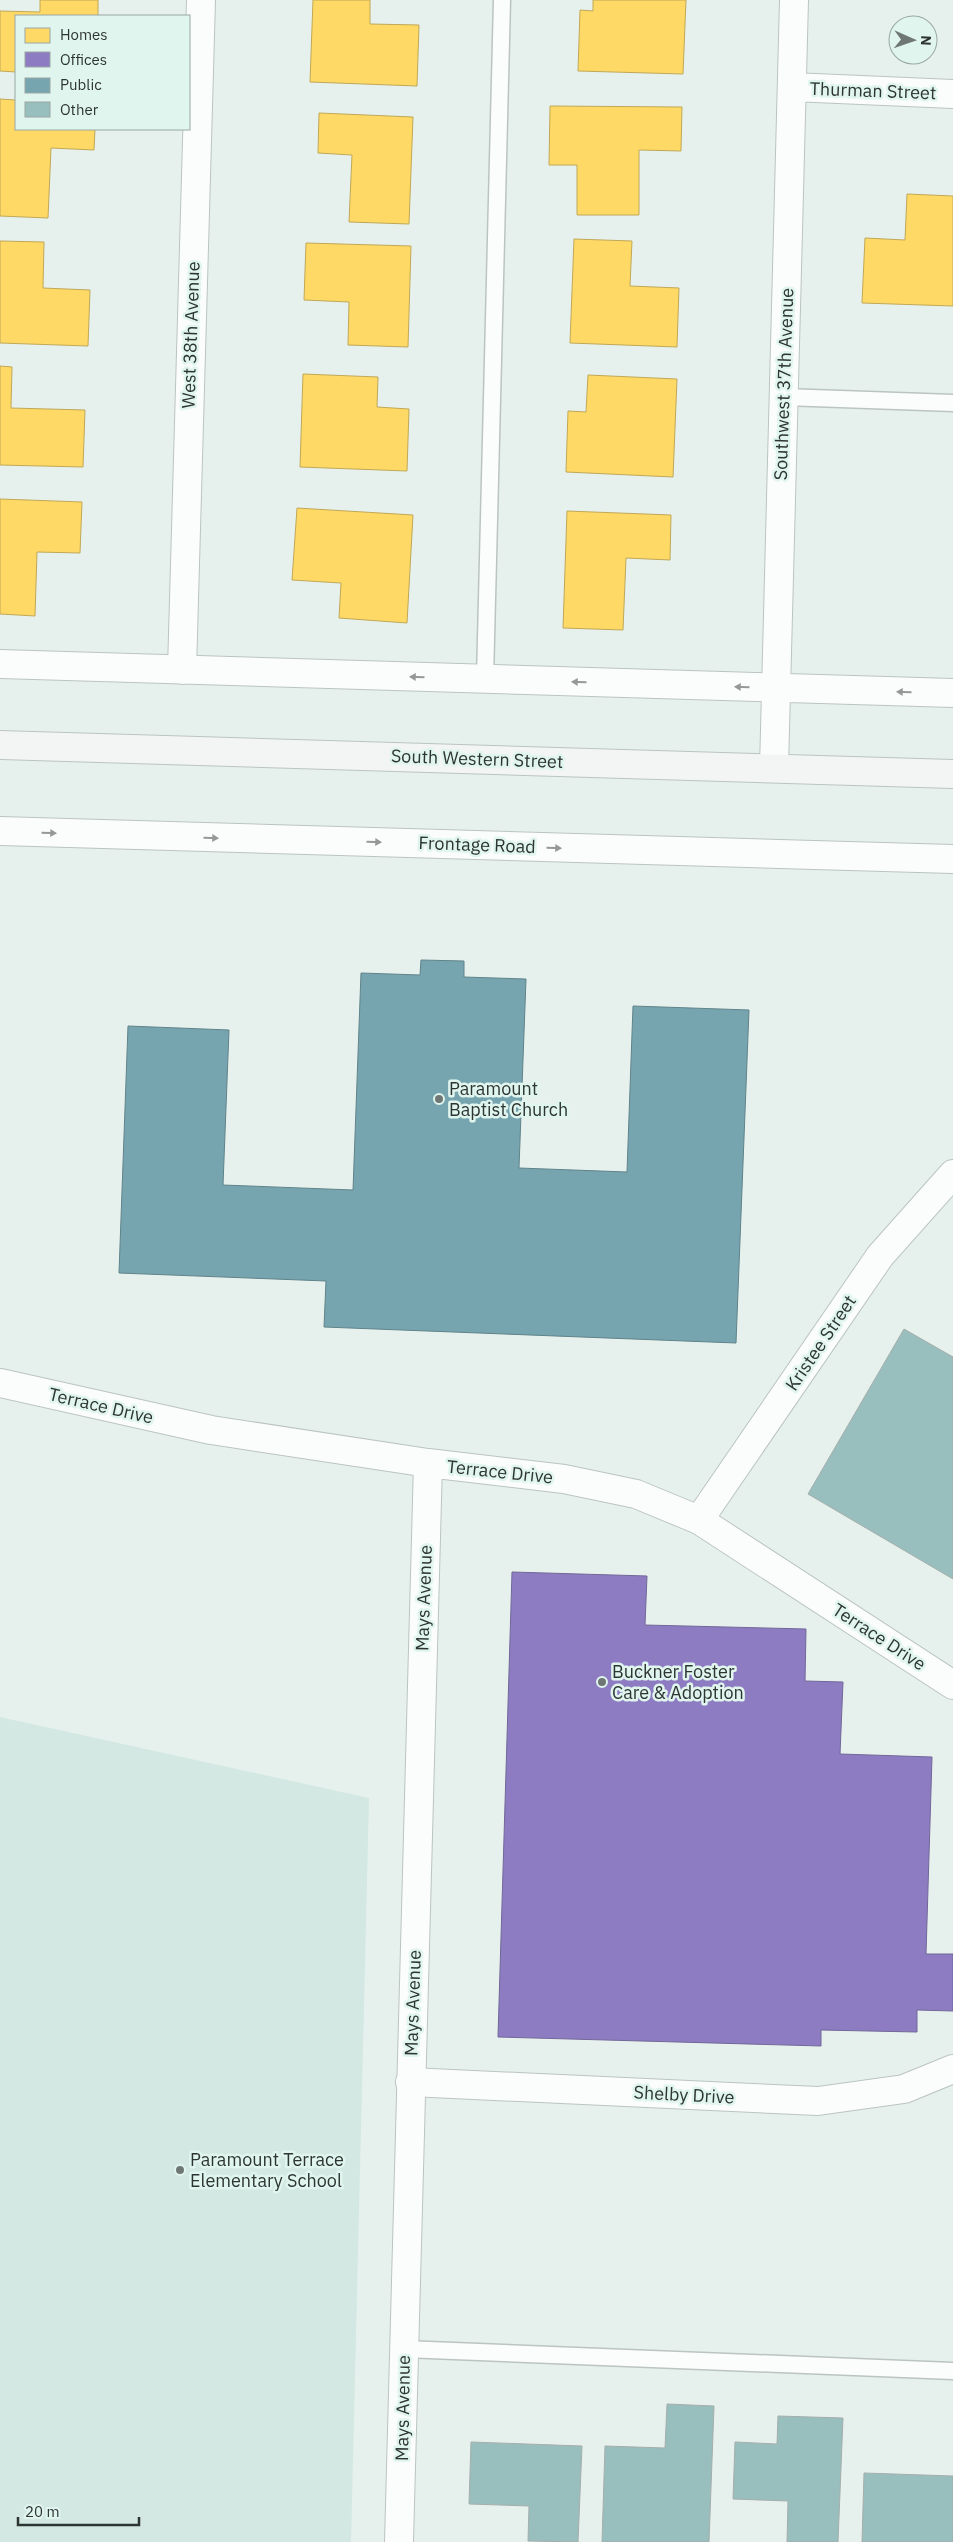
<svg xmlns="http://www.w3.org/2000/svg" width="953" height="2542" viewBox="0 0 953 2542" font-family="'IBM Plex Sans',sans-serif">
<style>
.built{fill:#d3e8e2}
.homes{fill:#ffd966;stroke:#c0a857}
.offices{fill:#8e7cc3;stroke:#716798}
.public{fill:#76a5af;stroke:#60838a}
.building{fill:#98bebd;stroke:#a5aeac}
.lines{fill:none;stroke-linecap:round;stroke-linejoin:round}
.service-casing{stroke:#bbc4c1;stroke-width:19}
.minor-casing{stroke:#bbc4c1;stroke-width:30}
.tertiary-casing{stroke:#bbc4c1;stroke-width:30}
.secondary-casing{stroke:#bbc4c1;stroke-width:30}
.service{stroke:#fbfdfc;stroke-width:16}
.minor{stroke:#fbfdfc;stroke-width:28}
.tertiary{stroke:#fbfdfc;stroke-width:28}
.secondary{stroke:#f2f5f4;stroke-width:28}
.oneway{fill:#949998}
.poi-dot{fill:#6e7774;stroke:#e1f5ef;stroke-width:2}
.labels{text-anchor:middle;stroke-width:5;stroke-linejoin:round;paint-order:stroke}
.street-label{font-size:18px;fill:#2d3533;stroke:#e1f5ef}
.poi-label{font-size:18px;fill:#2d3533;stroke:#e1f5ef;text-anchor:start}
</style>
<rect width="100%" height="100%" fill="#e6f1ed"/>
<path class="built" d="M0 1717 369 1798 351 2542H0Z"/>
<path class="homes" d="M40 0H98V16H16V72L0 71V11L40 12Z
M313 0H370V24L419 25 417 86 310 82Z
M593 0H686L683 74 578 71 580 10 593 11Z
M0 99 16 100V129H95L94 150 51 148 48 218 0 216Z
M550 106 682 107 681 151 639 150V215H577V165H549Z
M319 113 413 117 409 224 349 222 352 155 318 153Z
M907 194 953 196V306L862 303 865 238 905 240Z
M574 239 632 241 630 286 679 288 677 347 570 343Z
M0 241 44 242 43 288 90 290 88 346 0 343Z
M306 243 411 246 408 347 348 345 349 302 304 300Z
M0 366 12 367 11 408 85 410 83 467 0 465Z
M303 374 378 377 377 407 409 409 407 471 300 467Z
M588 375 677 379 673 477 566 472 568 411 586 412Z
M0 499 82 502 80 553 37 552 35 616 0 614Z
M297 508 413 515 407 623 339 618 341 583 292 580Z
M567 511 671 515 670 560 626 558 623 630 563 628Z"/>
<path class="offices" d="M512 1572 647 1576 645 1625 806 1629 805 1681 843 1682 840 1754 932 1757 926 1954H953V2011L917 2010V2032L821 2030V2046L498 2037Z"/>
<path class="public" d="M421 960 464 961V977L526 979 519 1168 627 1172 633 1006 749 1010 736 1343 324 1327 326 1281 119 1273 128 1026 229 1030 223 1185 353 1190 361 973 420 975Z"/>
<path class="building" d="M904 1329 953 1357V1579L808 1494Z
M667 2404 714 2406 709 2542H602L605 2446 665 2448Z
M778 2416 843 2418 838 2542H787L788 2501 733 2499 735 2442 777 2444Z
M471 2442 582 2446 578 2542 528 2541 529 2506 469 2504Z
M864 2473 953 2476V2542H862Z"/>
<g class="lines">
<defs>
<path id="service" d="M784 397 953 403
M485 679 502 0
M404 2349 953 2371"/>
<path id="minor" d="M792 87 953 94
M0 664 953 693
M182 670 201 0
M774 768 794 0
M0 831 953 859
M699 1520 880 1256 953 1174
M410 2082 818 2101 904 2089 953 2069"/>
<path id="tertiary" d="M0 1383 211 1430 428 1463 564 1479 636 1494 699 1520 953 1685
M399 2542 428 1463"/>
<path id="secondary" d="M0 745 953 774"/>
</defs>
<use href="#service" class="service-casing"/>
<use href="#minor" class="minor-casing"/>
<use href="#tertiary" class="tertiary-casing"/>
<use href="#secondary" class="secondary-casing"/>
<use href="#service" class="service"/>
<use href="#minor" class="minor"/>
<use href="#tertiary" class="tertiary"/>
<use href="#secondary" class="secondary"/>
</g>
<defs><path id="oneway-solid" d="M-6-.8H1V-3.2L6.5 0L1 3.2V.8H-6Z" transform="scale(1.25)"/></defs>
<g class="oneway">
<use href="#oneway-solid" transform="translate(417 677) rotate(-178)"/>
<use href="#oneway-solid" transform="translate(579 682) rotate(-178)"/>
<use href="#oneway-solid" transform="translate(742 687) rotate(-178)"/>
<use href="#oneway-solid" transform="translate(904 692) rotate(-178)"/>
<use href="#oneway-solid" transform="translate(49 833) rotate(2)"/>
<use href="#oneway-solid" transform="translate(211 838) rotate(2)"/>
<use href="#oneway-solid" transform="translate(374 842) rotate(2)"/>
<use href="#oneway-solid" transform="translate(554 848) rotate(2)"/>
</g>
<g class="poi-dot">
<circle cx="439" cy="1099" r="5"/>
<circle cx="602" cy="1682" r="5"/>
<circle cx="180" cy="2170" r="5"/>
</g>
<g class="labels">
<g class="street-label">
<text transform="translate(873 91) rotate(2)" y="6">Thurman Street</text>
<text transform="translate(191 335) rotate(-88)" y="6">West 38th Avenue</text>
<text transform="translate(784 384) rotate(-88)" y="6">Southwest 37th Avenue</text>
<text transform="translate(477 759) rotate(2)" y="6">South Western Street</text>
<text transform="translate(477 845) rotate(2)" y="6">Frontage Road</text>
<text transform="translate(821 1343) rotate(-56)" y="6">Kristee Street</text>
<text transform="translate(101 1406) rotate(13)" y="6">Terrace Drive</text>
<text transform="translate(500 1472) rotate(6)" y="6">Terrace Drive</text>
<text transform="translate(424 1598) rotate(-88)" y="6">Mays Avenue</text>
<text transform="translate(879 1637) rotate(33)" y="6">Terrace Drive</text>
<text transform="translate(413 2003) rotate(-88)" y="6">Mays Avenue</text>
<text transform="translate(684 2095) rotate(3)" y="6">Shelby Drive</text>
<text transform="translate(403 2408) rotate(-89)" y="6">Mays Avenue</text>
</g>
<g class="poi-label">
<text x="449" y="1095">Paramount<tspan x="449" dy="21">Baptist Church</tspan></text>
<text x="612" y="1678">Buckner Foster<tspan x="612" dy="21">Care &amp; Adoption</tspan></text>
<text x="190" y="2166">Paramount Terrace<tspan x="190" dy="21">Elementary School</tspan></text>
</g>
</g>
<rect x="15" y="15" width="175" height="115" fill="#e1f5ef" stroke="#99a8a4"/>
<rect x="25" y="28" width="25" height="15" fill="#ffd966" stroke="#99a8a4"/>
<text x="60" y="40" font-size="15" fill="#2d3533">Homes</text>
<rect x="25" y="52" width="25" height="15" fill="#8e7cc3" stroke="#99a8a4"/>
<text x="60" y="65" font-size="15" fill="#2d3533">Offices</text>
<rect x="25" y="78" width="25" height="15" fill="#76a5af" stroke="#99a8a4"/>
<text x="60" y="90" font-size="15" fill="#2d3533">Public</text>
<rect x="25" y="102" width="25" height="15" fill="#98bebd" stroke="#99a8a4"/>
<text x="60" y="115" font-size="15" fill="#2d3533">Other</text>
<g transform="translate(913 40) rotate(92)"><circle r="24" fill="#e1f5ef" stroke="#99a8a4"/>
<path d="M0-4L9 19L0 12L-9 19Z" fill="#6e7774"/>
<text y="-8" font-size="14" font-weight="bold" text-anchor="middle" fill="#2d3533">N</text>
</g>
<path d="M18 2517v8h121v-8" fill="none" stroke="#2d3533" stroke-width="2.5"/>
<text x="25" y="2517" font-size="15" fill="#2d3533" stroke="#e1f5ef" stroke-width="4" paint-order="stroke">20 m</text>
</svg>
